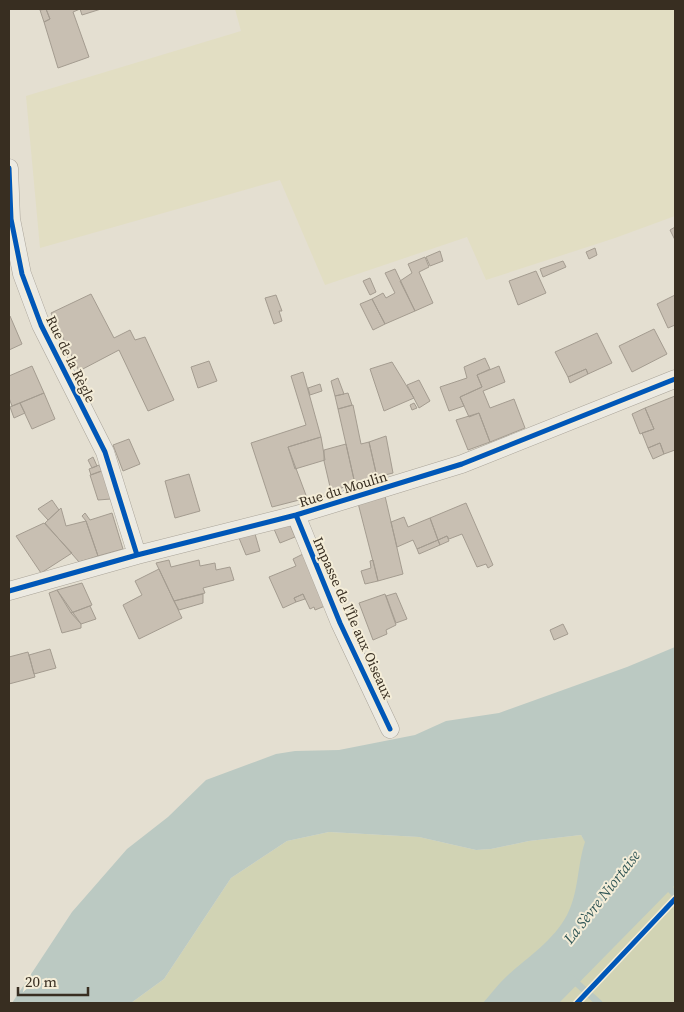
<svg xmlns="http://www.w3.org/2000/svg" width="684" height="1012" viewBox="0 0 684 1012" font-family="'Source Serif 4',serif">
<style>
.farmland{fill:#e2dec3}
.green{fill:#d1d3b4}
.water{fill:#bbc9c2}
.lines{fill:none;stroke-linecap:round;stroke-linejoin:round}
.stream{stroke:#bbc9c2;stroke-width:7}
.building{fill:#c8bfb2;stroke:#a49c90}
.minor-casing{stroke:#aaa499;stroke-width:19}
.minor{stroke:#eceae2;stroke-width:18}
.cycleway-casing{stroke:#f4edd8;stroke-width:8}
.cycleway{stroke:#0057b8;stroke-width:5}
.labels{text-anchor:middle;stroke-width:4;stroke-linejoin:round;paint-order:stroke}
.street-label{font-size:14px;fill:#382e21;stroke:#f4edd8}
.water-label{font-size:15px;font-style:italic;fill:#325757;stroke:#f4edd8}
</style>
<rect width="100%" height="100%" fill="#e4dfd1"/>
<path class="farmland" d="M235 9H675V216L615 238 486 280 467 237 325 285 280 180 40 248 26 96 241 31Z"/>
<path class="green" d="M675 790V1003H131L164 979 231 878 287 841 329 832 419 837 476 850 491 849 529 841 581 835 585 841Z"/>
<path class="water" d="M675 647V885L559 1003H483C491 994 499 983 508 975 528 957 554 940 567 915 579 892 577 866 585 842L581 835 529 841 491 849 476 850 419 837 329 832 287 841 231 878 164 979 131 1003H12L72 912 127 849 168 817 206 780 276 754 295 751 339 750 415 735 446 721 499 713 627 667Z"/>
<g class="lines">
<path class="stream" d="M665 884 675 894
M571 978 599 1003"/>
</g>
<path class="building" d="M46 9H80L73 12 89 57 58 68 44 22 50 19Z
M46 9 50 19 44 22 40 10Z
M80 9H101L82 15Z
M675 227V240L670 230Z
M595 248 597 255 589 259 586 252Z
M440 251 443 261 430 266 426 257Z
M425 257 429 267 419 272 433 303 415 311 400 281 412 273 408 264Z
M563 261 566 267 543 277 540 269Z
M395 269 415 311 385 324 372 299 383 293 386 298 395 293 385 273Z
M536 271 546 293 518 305 509 281Z
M370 278 376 292 370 295 363 281Z
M91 294 114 338 130 330 135 340 145 337 174 400 148 411 119 350 79 371 51 313Z
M276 295 282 311H279L282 321 274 324 265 298Z
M675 295V325L668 328 657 304Z
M372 299 385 324 373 330 360 304Z
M10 316 22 344 9 350V317Z
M654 329 667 354 632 372 619 346Z
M597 333 612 363 588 374 586 369 568 377 555 352Z
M485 358 490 369 477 375 482 387 460 397 464 406 449 411 440 387 467 378 464 367Z
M209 361 217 381 198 388 191 367Z
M392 362 414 398 384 411 370 369Z
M32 366 44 393 12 406 9 398V376Z
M499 366 505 382 483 391 490 408 514 399 525 428 490 442 479 413 469 417 460 397 482 387 477 375Z
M586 369 588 374 570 383 568 377Z
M303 372 321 437 288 447 307 498 272 507 251 443 306 425 291 376Z
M338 378 344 394 335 396 331 381Z
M419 380 430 401 419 408 407 385Z
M320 384 322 391 310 395 308 388Z
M44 393 55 419 32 429 20 403Z
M348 393 352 405 338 409 335 396Z
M675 396V450L664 454 660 443 648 448 642 433 654 429 645 408Z
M20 403 25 413 14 418 10 407Z
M414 403 417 408 412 410 410 405Z
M353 405 361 444 369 442 377 477 355 484 338 409Z
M645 408 654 429 640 434 632 414Z
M479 413 490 442 468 450 456 420Z
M386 436 393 473 377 477 369 442Z
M321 437 325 460 295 469 288 447Z
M129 439 140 464 123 471 113 445Z
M660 443 664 454 653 459 648 448Z
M346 444 355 484 331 491 324 461V450Z
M93 457 97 466 92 468 88 460Z
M99 465 102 471 91 475 89 469Z
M104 470 111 499 98 500 90 475Z
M189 474 200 511 175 518 165 481Z
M385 496 403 574 378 581 358 503Z
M52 500 59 510 48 520 38 509Z
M466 503 493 565 488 568 486 564 477 567 462 534 449 539 447 536 438 540 430 518Z
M61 508 66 526 86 521 98 556 79 562 45 523Z
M85 513 90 520 112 513 123 549 98 556 86 521 82 516Z
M404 517 408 527 430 518 438 540 417 549 413 540 397 547 391 522Z
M44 523 72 553 41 573 16 536Z
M290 525 295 537 280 543 274 529Z
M255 534 260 551 246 555 239 538Z
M447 536 449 541 440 545 438 540Z
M438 540 440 545 419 554 417 549Z
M303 554 325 606 315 610 314 607 310 609 303 594 294 598 296 602 283 608 269 577 296 566 293 559Z
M169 560 171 567 199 560 200 566 215 563 216 570 230 567 234 580 203 588 205 593 174 601 156 563Z
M373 560 378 581 365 584 361 571 371 568 370 561Z
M159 569 182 618 139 639 123 605 142 595 135 581Z
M82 583 92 605 71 613 57 590Z
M57 590 81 624V628L62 633 49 593Z
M396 593 407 619 396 623 386 596Z
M203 594V603L179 610 174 601Z
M303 594 305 599 296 602 294 598Z
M385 594 396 625 386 630 387 634 373 640 359 603Z
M90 606 96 619 81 624 71 613Z
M563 624 568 634 554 640 550 630Z
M50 649 56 668 34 674 29 655Z
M28 652 35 677 9 684V657Z"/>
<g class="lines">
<defs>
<path id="minor" d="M9 168 11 219 22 274 41 325 105 452 137 555
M296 515 340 623 390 729
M9 591 137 555 296 515 462 464 675 379"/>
</defs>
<use href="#minor" class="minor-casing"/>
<use href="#minor" class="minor"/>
<defs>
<path id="cycleway" d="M9 168 11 219 22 274 41 325 105 452 137 555
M296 515 340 623 390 729
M9 591 137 555 296 515 462 464 675 379
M577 1003 675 899"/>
</defs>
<use href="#cycleway" class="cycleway-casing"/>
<use href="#cycleway" class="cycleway"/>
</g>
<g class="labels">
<g class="street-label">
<text transform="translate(71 359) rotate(64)" y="5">Rue de la Règle</text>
<text transform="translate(343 489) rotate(-17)" y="5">Rue du Moulin</text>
<text transform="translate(353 618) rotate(66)" y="5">Impasse de l'Île aux Oiseaux</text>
</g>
<g class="water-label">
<text transform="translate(602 897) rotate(-52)" y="5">La Sèvre Niortaise</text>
</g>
</g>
<rect width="684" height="1012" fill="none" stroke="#382e21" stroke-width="20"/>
<path d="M18 987v8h70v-8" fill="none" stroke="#382e21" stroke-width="2.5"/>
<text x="25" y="987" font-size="15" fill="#382e21" stroke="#f4edd8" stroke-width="4" paint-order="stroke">20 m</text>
</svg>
